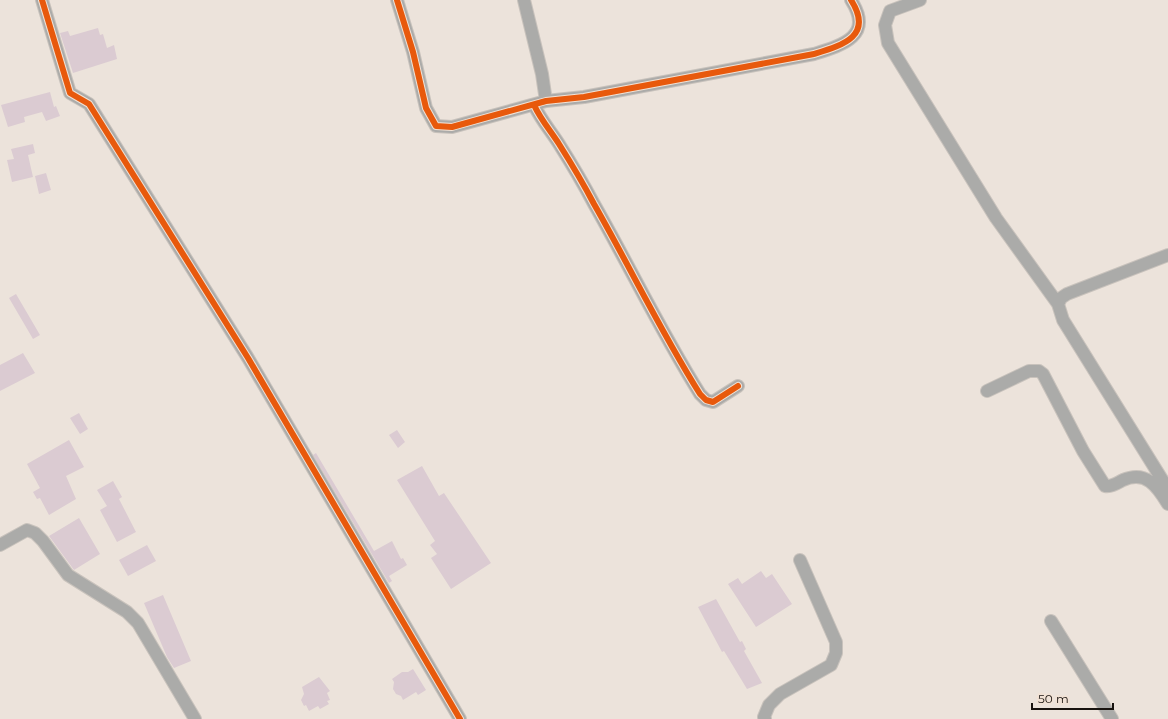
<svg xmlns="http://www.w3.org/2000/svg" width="1168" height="719" viewBox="0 0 1168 719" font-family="Montserrat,sans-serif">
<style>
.building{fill:#dbcbd2}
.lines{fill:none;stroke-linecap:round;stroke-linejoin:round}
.street-casing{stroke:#c8c2bc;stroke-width:14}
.street{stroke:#ababa9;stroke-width:12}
.cycleway-casing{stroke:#f2e2d5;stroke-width:8}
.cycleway{stroke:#e8590c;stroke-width:6}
</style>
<rect width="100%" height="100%" fill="#ece3db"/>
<path class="building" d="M98 28 100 35 103 34 107 48 114 45 117 59 73 73 60 33 68 31 70 36Z
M50 92 54 107 56 106 60 116 46 121 42 112 24 117 25 122 8 127 1 105Z
M33 144 35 153 28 155 33 177 12 182 7 160 14 159 11 149Z
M46 173 51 190 39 194 35 176Z
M16 294 40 335 33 339 9 298Z
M23 353 35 373 0 391V365Z
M79 413 88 429 80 434 70 418Z
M397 430 405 442 398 448 389 435Z
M69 440 84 467 66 476 76 499 49 515 40 498 37 499 33 492 40 488 27 464Z
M316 453 374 551 392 541 401 559 403 558 407 565 389 576 392 581 389 583 313 455Z
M422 466 439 496 444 493 491 563 451 589 431 558 437 554 430 545 435 541 397 480Z
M113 481 122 497 119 499 136 532 117 542 100 510 107 506 97 490Z
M79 518 100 554 74 570 49 536Z
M147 545 156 561 128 576 119 560Z
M761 571 766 578 772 574 792 604 756 627 728 584 738 578 742 584Z
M163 595 191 661 174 668 167 657 144 603Z
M716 599 740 642 742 641 746 649 744 651 762 683 747 689 724 651 722 652 698 607Z
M413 669 426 690 418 695 416 692 403 700 401 696 396 694 393 689 394 682 392 679 402 672H408Z
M319 677 330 691 327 693 330 700 327 701 329 704 320 709 318 706 309 711 306 705 304 706 301 700 304 694 302 687Z"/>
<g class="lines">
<defs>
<path id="street" d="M42 0 70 93 89 104 248 358 460 719
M397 0 413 52 426 108 436 126 452 127 546 101 584 97 814 54C843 45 874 36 851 0
M524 0 542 74 546 101
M920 0 890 11 885 25 888 43 996 218 1058 304
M534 105C541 120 550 130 559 144 571 163 583 183 594 204 630 267 661 332 700 394L706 400 713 402 738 386
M1168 255 1067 294 1061 298 1058 304 1063 320 1168 489
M987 391 1029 371H1039L1043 374 1083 451 1105 486C1112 487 1117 483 1123 480 1146 470 1157 486 1168 504
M0 545 27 530 35 533 43 541 68 575 127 612 138 623 195 719
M1051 621 1112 719
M765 719 764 717 769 705 780 694 831 665 836 653V642L800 560"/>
</defs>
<use href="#street" class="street-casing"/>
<use href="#street" class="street"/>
<defs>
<path id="cycleway" d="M42 0 70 93 89 104 248 358 460 719
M397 0 413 52 426 108 436 126 452 127 546 101 584 97 814 54C843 45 874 36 851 0
M534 105C541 120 550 130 559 144 571 163 583 183 594 204 630 267 661 332 700 394L706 400 713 402 738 386"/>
</defs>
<use href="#cycleway" class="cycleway-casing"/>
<use href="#cycleway" class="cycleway"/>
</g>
<path d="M1032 703v6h81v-6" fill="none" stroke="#18130f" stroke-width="2"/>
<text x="1038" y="703" font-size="12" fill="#18130f" stroke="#f2e2d5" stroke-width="3" paint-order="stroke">50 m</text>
</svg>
